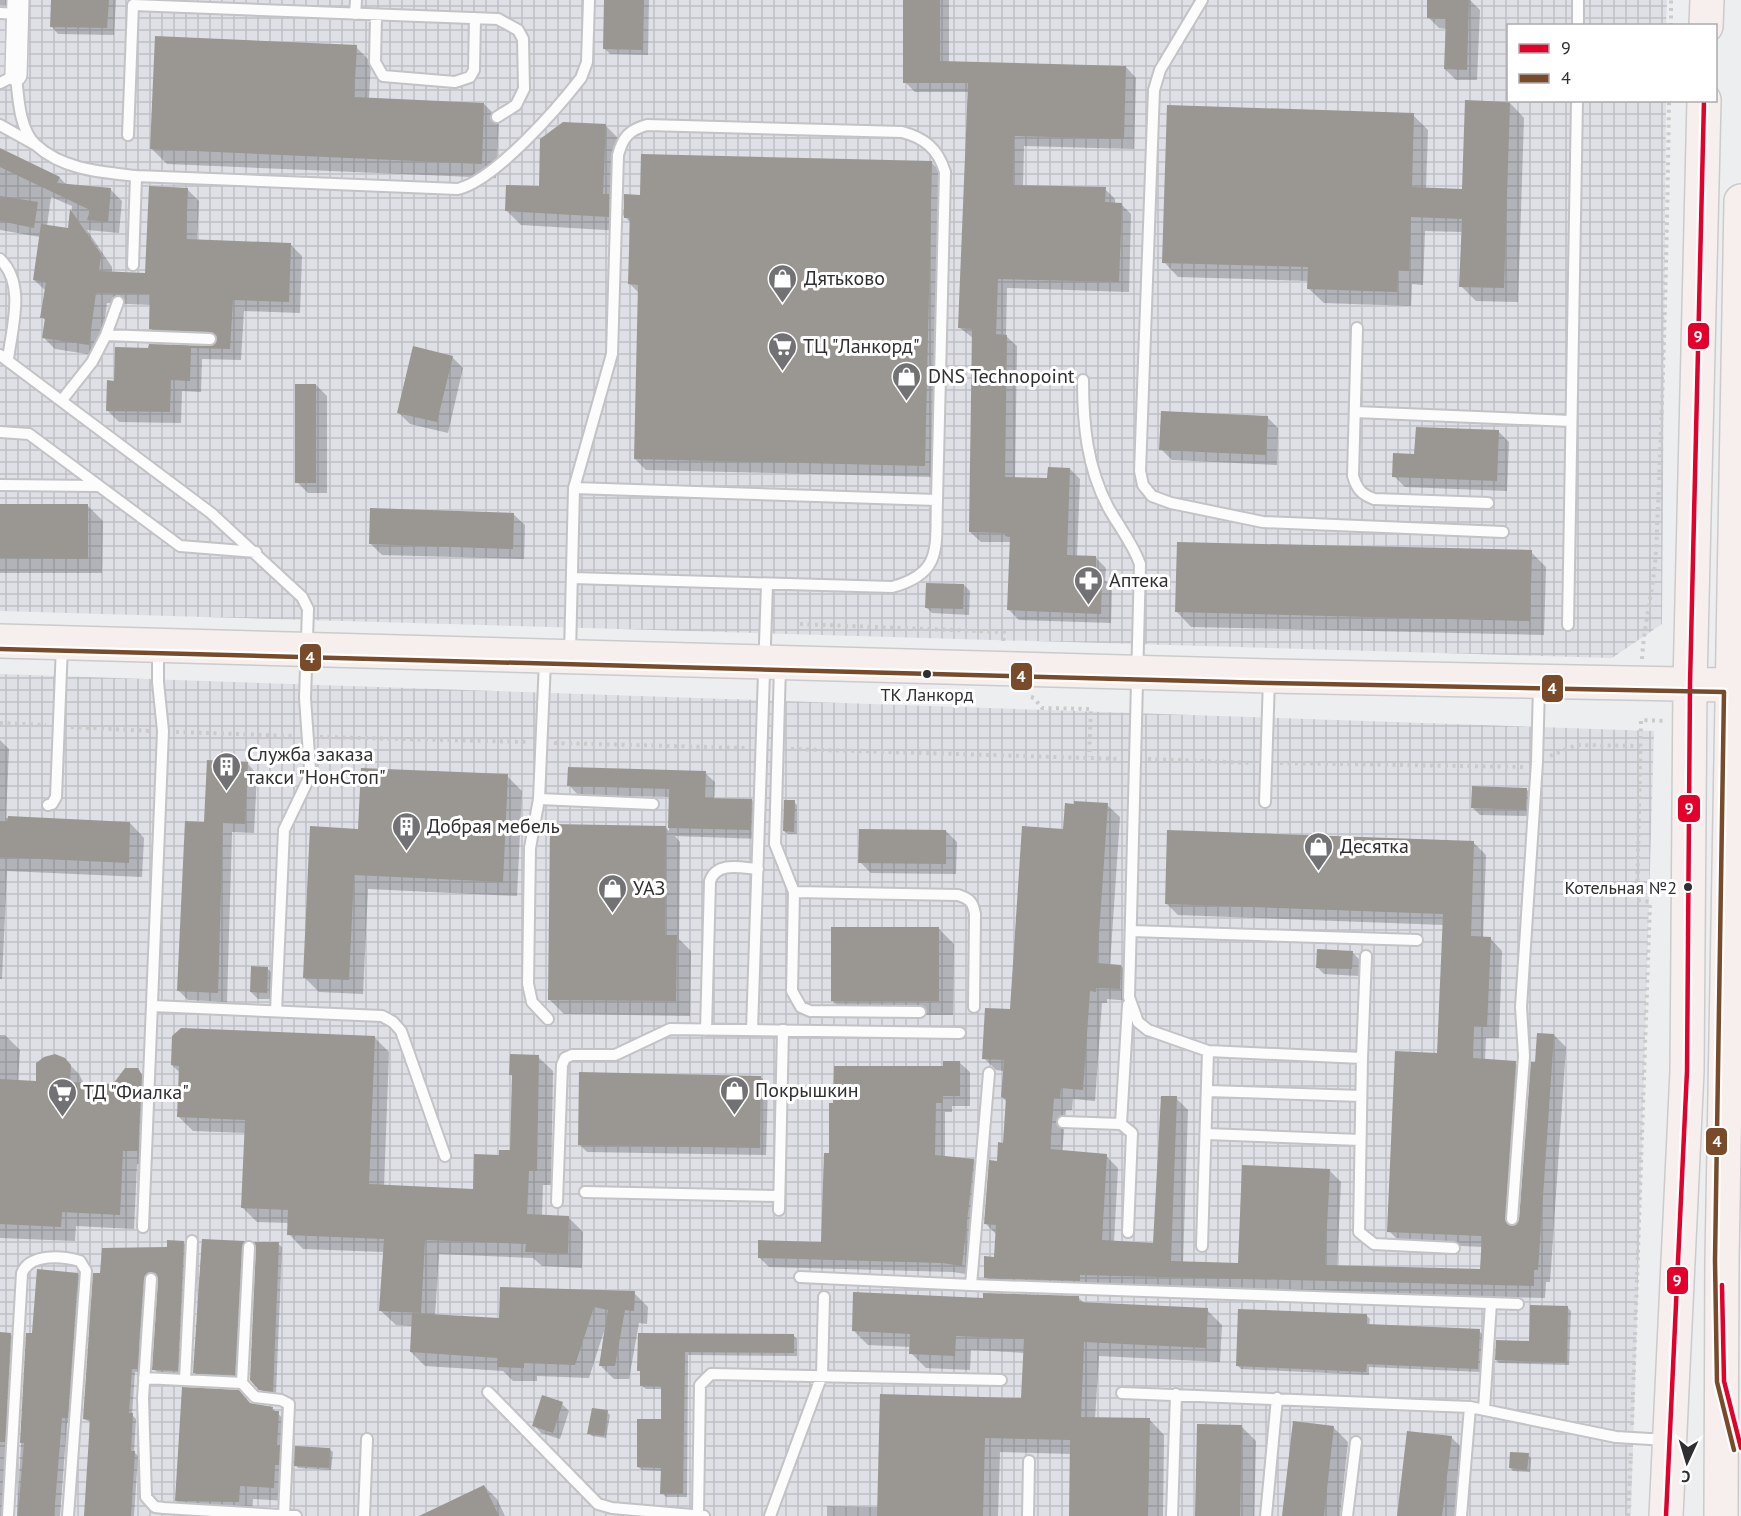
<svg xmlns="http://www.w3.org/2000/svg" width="1741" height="1516" viewBox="0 0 1741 1516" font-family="'PT Sans',sans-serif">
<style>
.industrial{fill:url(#industrial-grid)}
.shadow{fill:#0003;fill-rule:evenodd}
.building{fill:#9a9792}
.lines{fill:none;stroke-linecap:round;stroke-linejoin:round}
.lane-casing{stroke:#c3c3c5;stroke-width:14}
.street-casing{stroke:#c3c3c5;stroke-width:24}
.primary-casing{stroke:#cbcbcc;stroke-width:36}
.path{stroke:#cbcbcc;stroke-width:4;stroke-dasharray:3 4.5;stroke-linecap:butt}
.lane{stroke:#fcfcfd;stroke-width:10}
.street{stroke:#fcfcfd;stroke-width:21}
.primary{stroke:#f6efee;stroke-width:33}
.bus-1-casing{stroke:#fff;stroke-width:9}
.bus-2-casing{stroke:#fff;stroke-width:9}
.bus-1{stroke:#e4002b;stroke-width:4.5}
.bus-2{stroke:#7a4b2a;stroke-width:4.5}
.bus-dot{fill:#2f2f31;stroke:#fff;stroke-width:2}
.labels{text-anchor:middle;stroke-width:6;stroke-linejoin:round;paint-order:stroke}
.bus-label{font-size:18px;fill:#2f2f31;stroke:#fff}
.poi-label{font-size:20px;fill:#2f2f31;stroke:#fff;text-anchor:start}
.line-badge{stroke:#fff;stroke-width:2}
.badge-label{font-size:16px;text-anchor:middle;font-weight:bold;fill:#fff}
</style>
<defs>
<pattern id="industrial-grid" width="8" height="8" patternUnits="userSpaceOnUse" patternTransform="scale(1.5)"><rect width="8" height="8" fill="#dee0e6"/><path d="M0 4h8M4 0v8" fill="none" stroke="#bfc0c6"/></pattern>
</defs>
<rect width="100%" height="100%" fill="#edeef0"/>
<path class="industrial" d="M0 0H1667L1666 25 1508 26V100L1666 101 1662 624 1612 658 0 611Z
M0 674 1654 731 1631 1516H0Z"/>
<path class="shadow" d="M0 0H19L18 6 0 5Z
M53 0H116L114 35 58 34 51 26Z
M605 0H649L648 55 610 54 605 49Z
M904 0H949V63L1126 67 1136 78 1134 149 1024 146 1023 186 1105 189 1115 199V204H1121L1131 214 1129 292 1007 288 1006 336 1017 346 1015 479 1049 480 1070 469 1080 479 1077 557 1096 558 1106 568 1105 580 1112 587 1111 623 1019 620 1009 610 1011 542H981L970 532 973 338 960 328 969 92H915L905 82Z
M1429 0H1470L1480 10 1477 80H1456L1445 69 1447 29 1439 28 1428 17Z
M356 47 371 62 369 99 484 104 499 119 496 178 167 164 152 149Z
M1510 103 1524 118 1518 302 1476 301 1461 286 1463 232 1425 231 1423 285 1412 284 1411 306 1324 303 1309 289V281L1178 277 1164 262 1413 115 1428 130 1426 189 1464 190Z
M605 125 619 139 617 204 625 212 642 197 932 163 943 174 935 477 646 470 635 459 639 293 630 284 631 223 623 215 622 231 521 225 507 211 540 188Z
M0 150 60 178 67 185 110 189 122 201 119 233 87 230 112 267V273L147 275 187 189 199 201 197 241 290 244 302 256 300 313 244 311 241 360 202 359 201 392 182 391 181 423 119 422 107 410 116 382 150 350V346L211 348 220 342 162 340 151 329V305L107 303 100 356 55 349 44 338 46 321 42 317 46 291 34 280 40 237 0 230ZM51 197 72 206 70 229 47 226Z
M452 357 463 368 448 433 410 424 399 413Z
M316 385 327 396V493H308L297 482Z
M1267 417 1278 428 1277 465 1172 460 1161 449Z
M1498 431 1509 442 1507 491 1405 487 1394 476 1416 456Z
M0 505 88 506 103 521 102 573H0Z
M513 514 525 525 524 559 382 555 371 544Z
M1531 552 1546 567 1544 635 1191 627 1177 612Z
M964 585 970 591 969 615 932 613 926 607Z
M0 740 9 749 6 818 130 823 144 838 142 877 7 871 2 979H0Z
M248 764 257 774 254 833 232 832 227 1002 188 1000 178 990 205 823Z
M705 773 715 782 714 799 752 800 761 810 760 839 675 836 680 842 679 939 691 951 690 1016 564 1014 549 999 665 827 669 831 670 797 578 795 569 785Z
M507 776 522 791 517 896 368 889 363 994 319 992 304 977 360 830Z
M1526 789 1533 796 1532 816 1480 815 1473 808Z
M794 802 797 805V834H788L784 831Z
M1107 805 1120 817 1110 965 1121 966 1133 978 1131 1001 1107 999V1003H1102L1095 1101 1073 1099 1072 1110H1066L1062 1152 1106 1156 1118 1168 1114 1242 1154 1244 1176 1098 1188 1110 1183 1263 1239 1264 1329 1170 1341 1182 1337 1267 1481 1270 1483 1247 1401 1243 1389 1231 1438 1055 1444 925 1178 915 1166 903 1474 843 1486 855 1483 938H1490L1502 951 1499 1038H1486L1485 1060 1515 1063 1528 1075 1516 1227 1521 1220 1537 1064 1554 1035 1566 1047 1550 1282H1546L1545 1298 1092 1286 997 1289 985 1277 995 1258 997 1235 985 1223 1004 1144 1007 1102 1002 1097 1004 1071 996 1070 984 1058 1011 1011 1064 831Z
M946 831 957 842 956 874 871 873 860 862Z
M939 929 954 944 953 1015H847L832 1000Z
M1352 952 1359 959V976L1324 974 1317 967Z
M268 969 275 976 274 999H258L251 992Z
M0 1035H5L20 1050 18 1082H37L64 1059 79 1074 84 1084 114 1086 137 1070 152 1084 155 1091 152 1165 137 1164 134 1229 76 1226 75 1241 0 1238Z
M374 1037 389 1052 384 1187 474 1191 500 1157 512 1151 514 1078 511 1075 538 1057 553 1071 551 1185H543L542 1216 568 1217 583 1232 582 1268 542 1266 533 1258 439 1254 435 1316 501 1319 634 1293 648 1307 647 1324 639 1323 629 1379H614L600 1365 604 1331 589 1378 537 1376V1381H513L503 1371 425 1366 411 1352 412 1326 396 1325 381 1311 384 1252 303 1249 289 1234V1223L257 1222 243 1208 246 1133 193 1131 179 1117 180 1073 172 1065Z
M960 1063 970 1072V1106H952V1112H945V1158L974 1160 983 1170 972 1275 953 1272 769 1267 759 1257 822 1243 830 1155Z
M761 1077 768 1085 766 1155 587 1152 579 1144Z
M202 1240 244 1243 247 1245 237 1378 198 1376 194 1372Z
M184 1243 188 1247 181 1374 158 1373 154 1369 160 1278 157 1275 151 1276 141 1372H135L132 1415 136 1419 134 1452 138 1456 134 1516H85L92 1423 84 1419 102 1275Z
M278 1244 282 1247 276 1394 263 1392 251 1380Z
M77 1273 83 1279 73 1424 67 1423 60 1516H17L27 1335H33Z
M1079 1298 1085 1304 1207 1310 1222 1325 1220 1362 1099 1356 1095 1419 1150 1420 1164 1435 1163 1516H1070L1072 1454 1000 1452 998 1516H827V1506L879 1507 1023 1399 1025 1353 971 1350 970 1370 926 1368 911 1353V1347L868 1345 853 1330 984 1299Z
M1568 1308 1571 1311 1569 1365 1499 1363 1496 1360 1530 1343Z
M1367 1316 1370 1319 1369 1326 1479 1331 1482 1334 1481 1372 1369 1367V1375L1241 1369 1238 1366Z
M0 1334H10L17 1340 7 1516H0Z
M639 1334 794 1336 797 1339V1356L688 1355 687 1497H666L662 1493V1471L642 1470 638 1467 662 1421 663 1389H646L642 1386V1373L639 1370Z
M250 1404 272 1408 292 1427 290 1457 295 1463 329 1449 333 1452 331 1470 298 1468 293 1462 287 1501 253 1499 252 1516 190 1514 176 1501Z
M562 1404 569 1411 560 1439 541 1433 534 1425Z
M607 1412 610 1415 606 1438 592 1436 589 1433Z
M1241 1426 1256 1441 1254 1516H1197Z
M1333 1427 1348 1442 1340 1516H1284Z
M1451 1437 1466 1452 1458 1516H1399Z
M1528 1455 1531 1458 1530 1472 1513 1471 1510 1467Z
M484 1486 497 1499 505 1516H423Z"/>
<path class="building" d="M51 0H109L107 28 50 27Z
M604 0H644L643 50 603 49Z
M903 0H940V61L1126 66 1124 139 1014 136 1013 185 1106 187 1105 202 1122 203 1119 282 998 279 996 334 1007 335 1005 477 1047 478 1048 467 1070 468 1067 555 1096 556V575H1102L1101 614 1007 610 1010 537 1005 536V533L969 532 972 329 958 328 968 83H903Z
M1427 0H1469L1467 70 1444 69 1446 19 1427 18Z
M155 36 357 45 354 97 484 103 482 164 150 149Z
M1465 100 1510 102 1504 288 1459 287 1462 219 1411 217 1409 271 1398 270 1397 292 1307 289 1308 267 1162 263 1167 105 1414 113 1412 187 1462 189Z
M563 122 606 124 603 194H609V217L505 211 506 185 539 186 540 139Z
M0 148 60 177 57 183 111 188 108 222 87 220 90 210 0 167Z
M641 154 932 161 925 466 634 459 638 285 628 284 630 218H624V194L640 195Z
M149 186 188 188 186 239 291 243 289 302 233 300 230 349 191 348 190 381 171 380 170 412 106 411 107 380 114 381 115 347 148 348 149 344 210 346 216 343 217 336 210 332 149 329 150 294 96 293 89 345 42 338 45 318H40L46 282 33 280 41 224 68 228 70 209 101 254 99 271 145 273Z
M0 196 38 202 34 228 0 221Z
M413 346 453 356 437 422 397 413Z
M295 384H316V483H295Z
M1161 411 1268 416 1266 455 1159 450Z
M1416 427 1499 430 1497 481 1392 477 1393 453 1414 454Z
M0 504H88V559L0 558Z
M370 508 514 513 513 549 369 544Z
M1177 542 1532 550 1530 621 1175 612Z
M926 583 964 584 963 609 925 608Z
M207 760 248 762 245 824 223 823 218 993 177 991 185 821 204 822Z
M568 767 706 771 705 798 752 799 751 830 668 828 669 789 567 786Z
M361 768 508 774 503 882 354 875 349 980 303 978 310 826 358 829Z
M1472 786 1527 788 1526 810 1471 808Z
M784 800H795L794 832 783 831Z
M1074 801 1108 803 1097 963 1121 965 1120 989 1096 988V992L1090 991 1083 1090 1061 1088 1060 1099 1054 1098 1050 1149 1107 1154 1102 1240 1153 1243 1161 1096H1177L1171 1261 1238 1263 1242 1165 1330 1169 1325 1265 1480 1269 1482 1236 1387 1232 1395 1051 1437 1053 1443 914 1165 904 1167 830 1474 841 1471 936 1491 937 1487 1027 1474 1026 1473 1058 1516 1061 1505 1218 1511 1226 1516 1225 1519 1220 1531 1062H1535L1537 1033 1554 1034 1538 1270H1534V1286L1080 1275V1281L984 1278V1256L994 1257 996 1225 984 1224 989 1160 997 1161 998 1142 1003 1143 1006 1098 1001 1097 1004 1060 982 1059 985 1008 1010 1009 1022 826 1063 829 1065 803 1074 804Z
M8 816 130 822 129 863 0 857V821L7 822Z
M550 824 666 826 665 935H677L676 1001 548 1000Z
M859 829 946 830V864L858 863Z
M831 927H939V1001H831Z
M1317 949 1353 951 1352 969 1316 968Z
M251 966 268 967 267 993 250 992Z
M181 1028 375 1036 369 1184 473 1189 474 1154 499 1155V1150H510L512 1075H509L510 1054 539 1055 537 1171H529L527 1214 569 1216 568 1254 525 1252 526 1244 425 1240 421 1313 379 1311 384 1239 287 1235 288 1210 241 1208 245 1120 177 1117 179 1066 171 1065 172 1036Z
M55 1054 65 1058 71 1065 70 1082 113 1084 125 1068H138L142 1075 138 1151H123L120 1215 62 1212 61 1227 0 1224V1079L36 1081V1063L44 1057Z
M943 1061H960V1096H943V1103H936L935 1155 974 1159 962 1266 942 1263 758 1258V1240L821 1242 824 1153H829V1103H833L834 1066H943Z
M579 1072 761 1076 760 1148 578 1145Z
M202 1239 245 1241 242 1247 235 1375 193 1373Z
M167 1240 184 1241 178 1371 152 1370 158 1280 156 1273 148 1272 144 1278 137 1369H132L129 1413H133L131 1451H135L131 1516H84L90 1420 83 1419 93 1273H100L102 1248 167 1247Z
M254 1242H279L273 1392 259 1390 250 1380 256 1247Z
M37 1269 78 1273 68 1418H62L54 1516H18L24 1443H20L26 1333H32Z
M500 1287 635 1291 634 1311 625 1310 615 1366H599L608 1310 594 1307 575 1365 524 1363V1368L497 1367 498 1358 410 1352 412 1313 499 1318Z
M853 1292 983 1298V1293L1079 1296V1302L1208 1308 1206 1348 1084 1342 1081 1417 1150 1418 1148 1516H1069L1070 1440 985 1438 983 1516H877L880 1394 1021 1398 1024 1339 956 1336 955 1356 909 1354 910 1334 852 1331Z
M1530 1305 1568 1306 1567 1363 1495 1360 1496 1340 1529 1341Z
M1238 1309 1367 1314V1324L1480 1329 1478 1369 1367 1364 1366 1372 1236 1366Z
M0 1332 11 1333 5 1442H0Z
M638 1333 794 1334V1353L685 1352 683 1494H660L661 1468 637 1467V1419H661V1386H640V1371H637Z
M182 1387 239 1390 250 1403 273 1407 272 1411H279L277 1445H280L279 1465H275L274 1488 240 1486 239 1502 175 1501Z
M542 1395 563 1402 553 1433 532 1426Z
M592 1408 608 1410 604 1436 587 1434Z
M1293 1421 1334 1426 1324 1516H1282Z
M1197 1424 1242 1425 1240 1516H1195Z
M1407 1431 1452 1436 1442 1516H1397Z
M295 1446 330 1448 329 1468 294 1466Z
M1510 1452 1529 1453 1527 1470 1509 1468Z
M484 1485 499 1516H419Z"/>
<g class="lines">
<defs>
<path id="lane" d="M1202 0 1160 70 1154 90 1140 471 1143 485 1152 496 1171 503 1263 522 1503 532
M0 13 18 14
M355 14 356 0
M376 15 375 62 383 76 455 82 470 77 474 70 475 18
M1578 26V0
M0 83 16 75C18 95 19 130 36 145 63 170 102 172 136 176L458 189C495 180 557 109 581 78L587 62 589 0
M0 125 34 144
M128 135 133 5 498 19 518 30 523 39 524 89 516 105 497 117
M0 259C26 284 12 327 8 359
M133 265 136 176
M1357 328 1353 476C1357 489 1361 494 1374 499L1488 503
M106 335 118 302
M0 355 211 513 302 597 308 609 305 698 310 769 308 780 284 830 276 1011
M1083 380C1083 425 1087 467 1108 507 1119 527 1132 542 1140 564L1129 997 1138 1022 1148 1030 1208 1051 1362 1058 1366 956
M62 400 92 362 106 335 210 339
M1355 412 1571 421
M0 432 29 434 180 546 256 552
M0 485 99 486
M574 488 612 354 618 155C623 137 629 130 647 125L902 132C925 138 938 149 945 172L937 500
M1568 625 1577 100
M570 654 574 488 937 500C935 546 944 573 892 587L572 578
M545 661 539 799 530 848 528 984 532 1002 548 1019
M780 666 775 844 794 892 792 991 801 1007 810 1011 920 1012
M539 799 653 804
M1265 802 1269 679
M48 805 52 804 56 797 62 645
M794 892 958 895C970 899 973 902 975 914L974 1007
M1131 931 1417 940
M152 1006 382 1016 393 1022 401 1031 445 1156
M706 1030 710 881C717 861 741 868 758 869
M752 1030 767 584
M1362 1058 1359 1232 1374 1244 1454 1248
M1207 1091 1361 1096
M1063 1122 1121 1124 1132 1133 1128 1232
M1121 1124 1128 1005
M1206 1134 1360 1140
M585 1192 779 1196
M557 1202 562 1065 565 1058 572 1055H615L670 1029 960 1033
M779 1210 783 1030
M1512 1219 1524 1056 1521 1007 1537 762 1539 686
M143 1227 163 731 158 682V648
M1202 1246 1208 1051
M249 1247 242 1383 255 1397 281 1400 289 1404 284 1515
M800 1277 971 1285 1518 1304
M151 1279 143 1398 146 1497 155 1507 164 1508 296 1516
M971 1285 989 1073
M144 1378 242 1383
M185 1380 192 1241
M488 1392 598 1504 612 1508 704 1516
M1122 1393 1470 1407 1616 1437 1667 1440
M1484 1409 1491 1303
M698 1513 700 1385 711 1374 1001 1380
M8 1516 22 1273C30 1253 63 1256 80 1261L86 1271 68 1516
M364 1516 367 1439
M770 1516 822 1375 824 1297
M1028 1516 1029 1461
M1172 1516 1176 1394
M1266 1516 1277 1398
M1347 1516 1356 1442
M1461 1516 1470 1407"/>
<path id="street" d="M16 75 18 0"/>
<path id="primary" d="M1706 26 1707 0
M0 641 1269 676 1732 685
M1666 1516 1687 1071 1690 684 1704 100
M1721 1516 1722 1260 1741 201"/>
</defs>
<use href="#lane" class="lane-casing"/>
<use href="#street" class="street-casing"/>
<use href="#primary" class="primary-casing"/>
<path class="path" d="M1671 26V0
M800 624 1004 632 1003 644
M1642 659C1644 623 1654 588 1656 551 1663 401 1667 251 1669 100
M1031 697 1034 698 1042 708 1091 709 1089 757
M0 723 46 725
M71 727 151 731
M176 732 295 736
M320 737 529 742
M554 743 748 748
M791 749 1122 759
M1550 756 1576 745 1640 746
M1148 759 1254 763
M1280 763 1524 767
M1632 1425 1650 902 1637 900 1641 720 1666 721
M1628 1516 1631 1451"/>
<use href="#lane" class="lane"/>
<use href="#street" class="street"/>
<use href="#primary" class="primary"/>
<defs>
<path id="bus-1" d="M1722 1285 1724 1381 1741 1448
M1666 1516 1687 1071 1690 684 1704 100"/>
<path id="bus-2" d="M0 649 1269 683 1724 692 1715 1260 1717 1382 1734 1450"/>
</defs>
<use href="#bus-1" class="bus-1-casing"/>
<use href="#bus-2" class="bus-2-casing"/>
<use href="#bus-1" class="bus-1"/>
<use href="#bus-2" class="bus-2"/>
</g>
<defs>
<symbol id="shop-pin" viewBox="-11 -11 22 30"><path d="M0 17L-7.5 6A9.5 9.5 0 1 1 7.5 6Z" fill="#727274" stroke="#fff"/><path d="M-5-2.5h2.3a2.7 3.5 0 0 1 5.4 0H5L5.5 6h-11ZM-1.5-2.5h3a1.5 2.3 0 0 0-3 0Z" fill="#fff"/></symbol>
<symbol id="supermarket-pin" viewBox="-11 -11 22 30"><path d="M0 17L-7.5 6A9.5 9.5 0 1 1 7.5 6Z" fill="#727274" stroke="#fff"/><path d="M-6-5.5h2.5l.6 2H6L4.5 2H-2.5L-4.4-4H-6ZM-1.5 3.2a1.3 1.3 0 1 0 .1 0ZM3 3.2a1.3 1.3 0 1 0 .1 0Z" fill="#fff"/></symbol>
<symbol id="pharmacy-pin" viewBox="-11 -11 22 30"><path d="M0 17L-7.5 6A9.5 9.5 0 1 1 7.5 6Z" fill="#727274" stroke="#fff"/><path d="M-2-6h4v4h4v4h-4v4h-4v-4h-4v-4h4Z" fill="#fff"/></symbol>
<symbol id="building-pin" viewBox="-11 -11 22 30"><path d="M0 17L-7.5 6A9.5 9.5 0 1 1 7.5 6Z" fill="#727274" stroke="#fff"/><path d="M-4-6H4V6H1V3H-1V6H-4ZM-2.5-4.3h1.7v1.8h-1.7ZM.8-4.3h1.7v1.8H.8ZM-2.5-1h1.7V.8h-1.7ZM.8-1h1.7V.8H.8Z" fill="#fff"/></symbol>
</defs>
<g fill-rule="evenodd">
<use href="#shop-pin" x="766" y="262" width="33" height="45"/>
<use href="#supermarket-pin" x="766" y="330" width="33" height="45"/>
<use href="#shop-pin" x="890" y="360" width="33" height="45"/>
<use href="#pharmacy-pin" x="1072" y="564" width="33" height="45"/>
<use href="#building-pin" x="210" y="750" width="33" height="45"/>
<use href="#building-pin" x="390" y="810" width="33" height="45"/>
<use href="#shop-pin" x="1302" y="830" width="33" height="45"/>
<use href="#shop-pin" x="596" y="872" width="33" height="45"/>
<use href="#shop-pin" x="718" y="1074" width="33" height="45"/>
<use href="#supermarket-pin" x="46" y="1076" width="33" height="45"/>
</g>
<g class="bus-dot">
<circle cx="927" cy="674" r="5"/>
<circle cx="1688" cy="887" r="5"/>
</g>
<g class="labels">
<g class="bus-label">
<text x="927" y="701">ТК Ланкорд</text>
<text x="1677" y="894" text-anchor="end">Котельная №2</text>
</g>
<g class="poi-label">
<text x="804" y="285">Дятьково</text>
<text x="803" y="353">ТЦ "Ланкорд"</text>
<text x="928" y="383">DNS Technopoint</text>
<text x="1109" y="587">Аптека</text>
<text x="247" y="761">Служба заказа<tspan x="247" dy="23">такси "НонСтоп"</tspan></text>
<text x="427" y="833">Добрая мебель</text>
<text x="1340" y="853">Десятка</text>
<text x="633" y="895">УАЗ</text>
<text x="755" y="1097">Покрышкин</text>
<text x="83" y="1099">ТД "Фиалка"</text>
</g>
</g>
<g class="line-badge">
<rect x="1687" y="322" width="23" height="28" rx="6" fill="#e4002b"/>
<rect x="299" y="643" width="23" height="29" rx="6" fill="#7a4b2a"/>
<rect x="1010" y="662" width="23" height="29" rx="6" fill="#7a4b2a"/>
<rect x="1541" y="674" width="23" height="29" rx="6" fill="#7a4b2a"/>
<rect x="1677" y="794" width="24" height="29" rx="6" fill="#e4002b"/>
<rect x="1705" y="1127" width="23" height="29" rx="6" fill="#7a4b2a"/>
<rect x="1666" y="1266" width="23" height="29" rx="6" fill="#e4002b"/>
</g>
<g class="badge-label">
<text x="1698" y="342">9</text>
<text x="310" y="663">4</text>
<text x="1021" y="682">4</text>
<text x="1552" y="694">4</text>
<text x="1689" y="814">9</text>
<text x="1717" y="1147">4</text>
<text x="1677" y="1286">9</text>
</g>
<rect x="1507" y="24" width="210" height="78" fill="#ffffff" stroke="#acacad" stroke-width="1.5"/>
<rect x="1519" y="44" width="30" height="9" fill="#e4002b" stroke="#acacad" stroke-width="1.5"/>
<text x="1561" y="54" font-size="18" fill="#2f2f31">9</text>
<rect x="1519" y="74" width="30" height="9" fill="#7a4b2a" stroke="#acacad" stroke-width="1.5"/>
<text x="1561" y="84" font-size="18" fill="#2f2f31">4</text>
<g transform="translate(1687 1462) rotate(184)" stroke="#ffffff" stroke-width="4.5" paint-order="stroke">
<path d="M0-4.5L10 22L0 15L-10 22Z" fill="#2f2f31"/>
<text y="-9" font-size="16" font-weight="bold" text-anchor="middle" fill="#2f2f31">С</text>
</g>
</svg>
